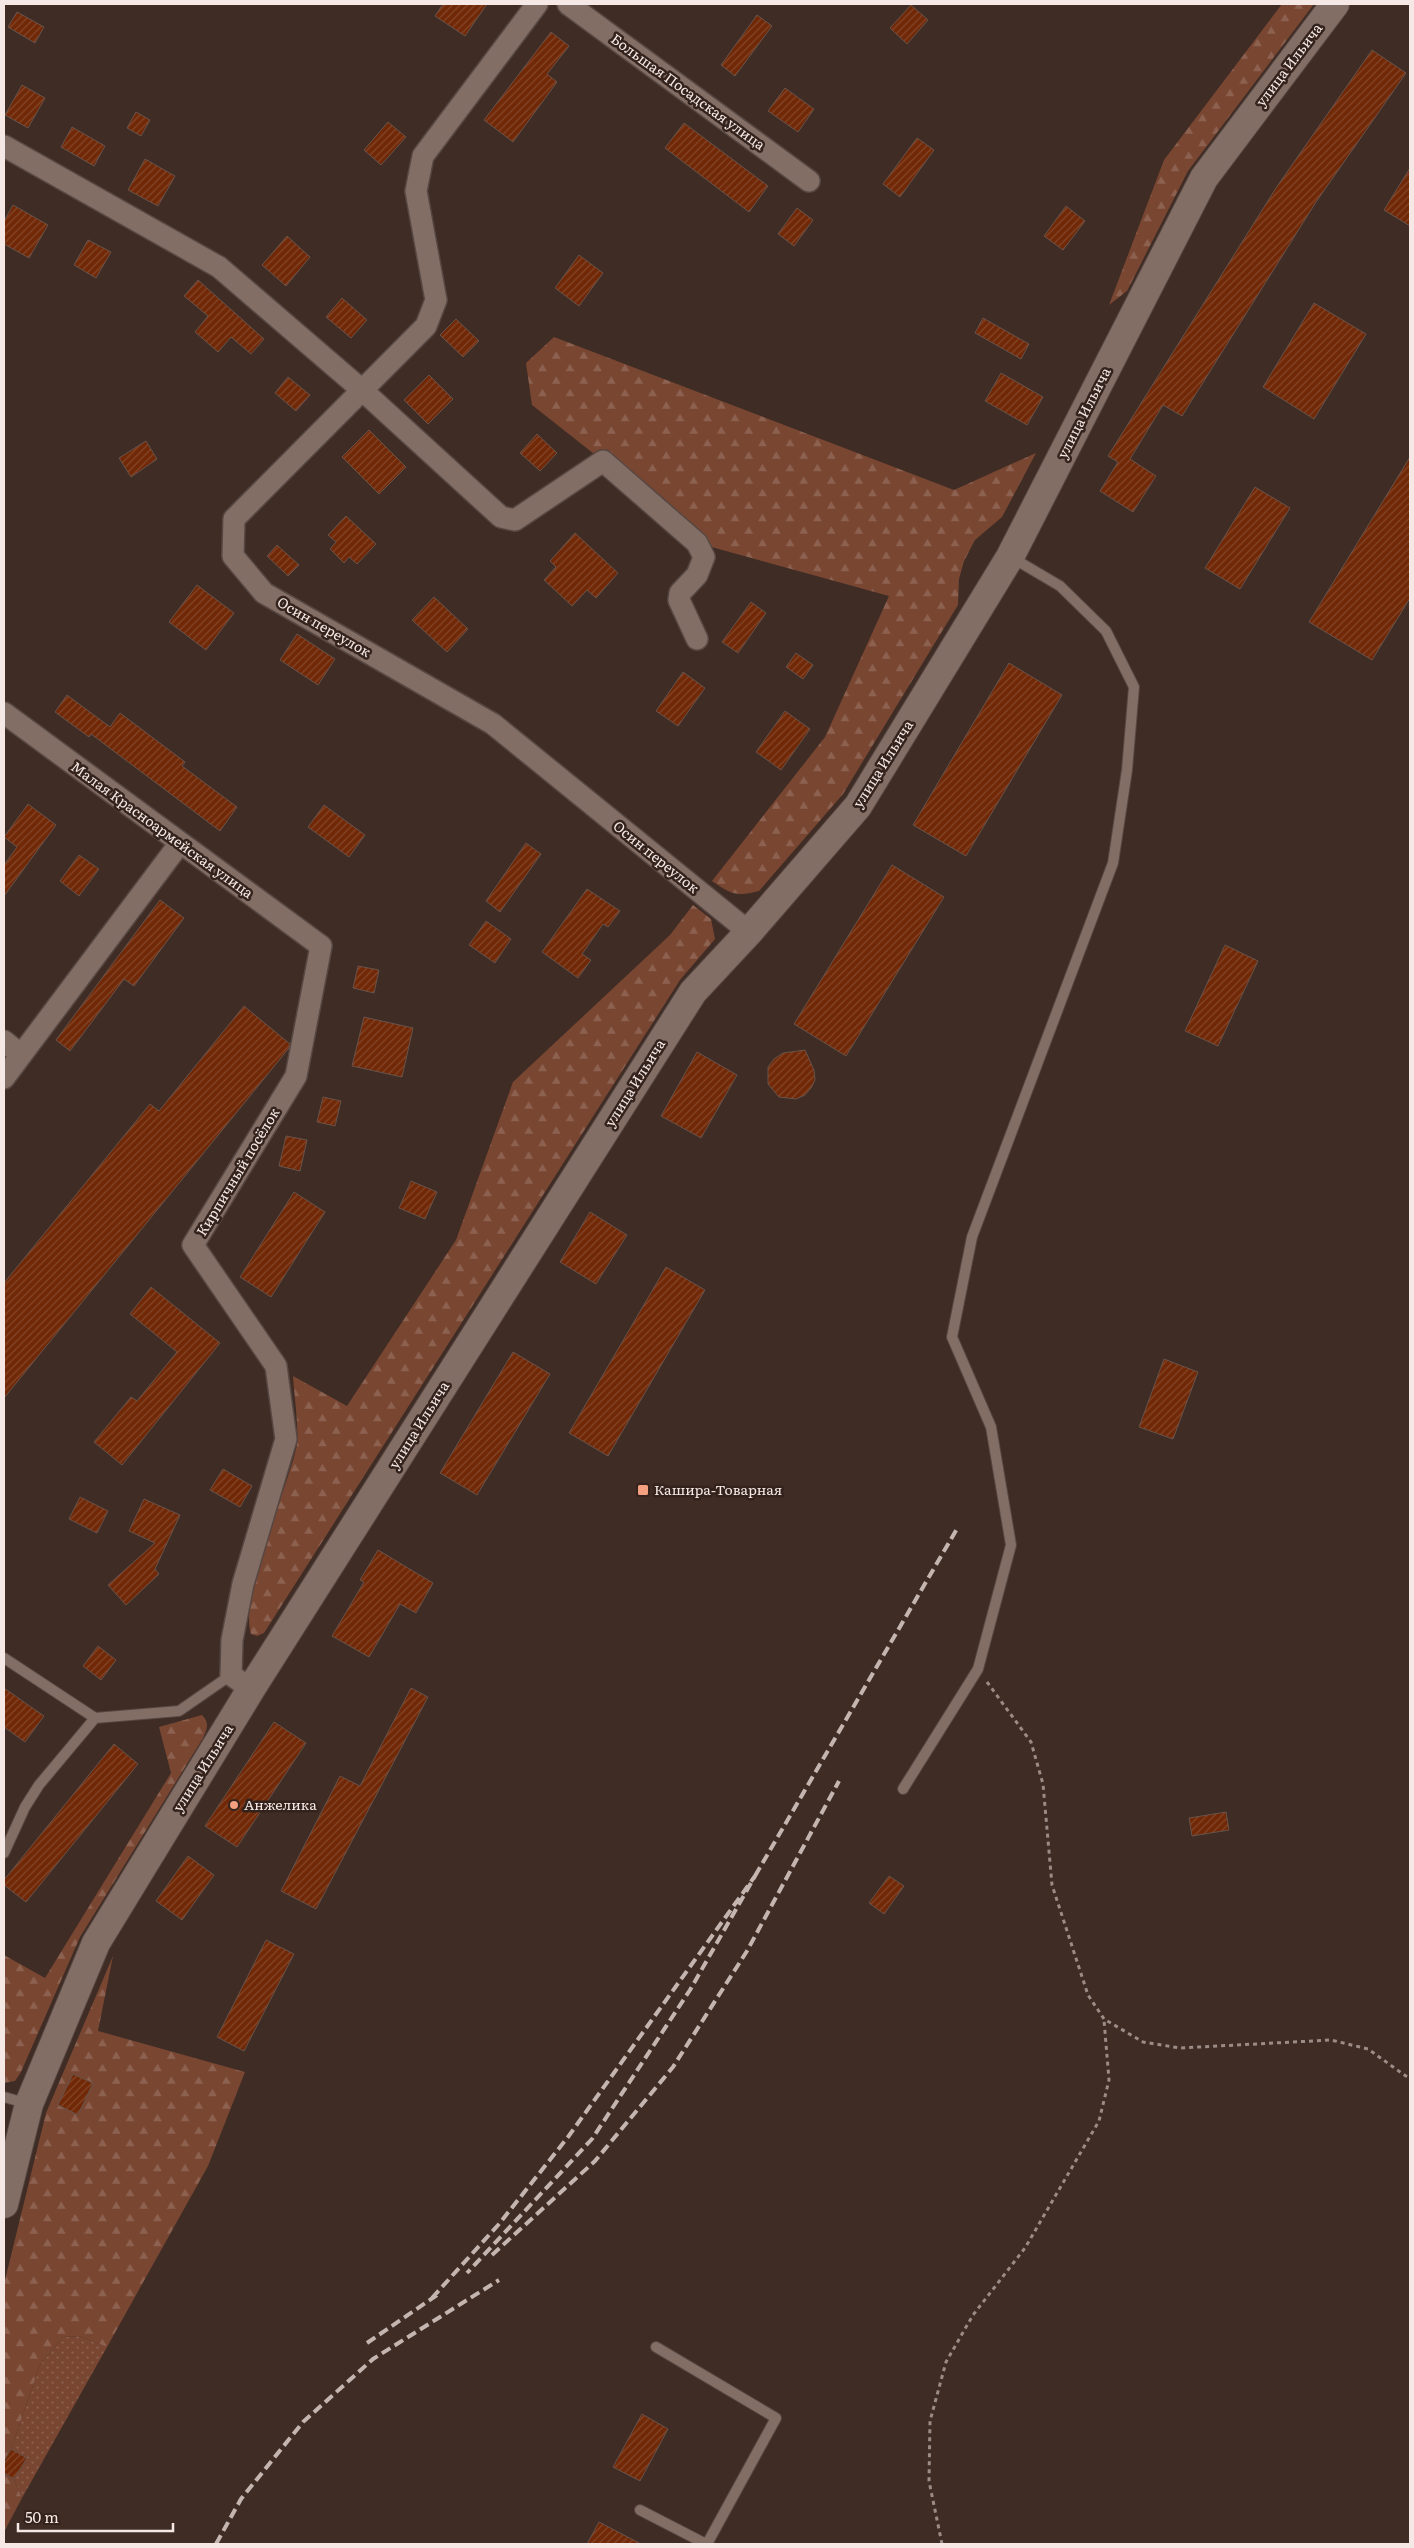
<svg xmlns="http://www.w3.org/2000/svg" width="1414" height="2548" viewBox="0 0 1414 2548" font-family="Literata,serif">
<style>
.grass{fill:url(#grass-dots)}
.forest{fill:url(#forest-firs)}
.building{fill:url(#building-hatch);stroke:#67534b}
.lines{fill:none;stroke-linecap:round;stroke-linejoin:round}
.lane-casing{stroke:#574742;stroke-width:12}
.street-casing{stroke:#574742;stroke-width:24}
.secondary-casing{stroke:#574742;stroke-width:30}
.path{stroke:#9c8c87;stroke-width:3;stroke-dasharray:4 4;stroke-linecap:butt}
.lane{stroke:#836e66;stroke-width:10}
.street{stroke:#836e66;stroke-width:21}
.secondary{stroke:#836e66;stroke-width:28}
.rail{stroke:#c4b5b0;stroke-width:4;stroke-dasharray:10 5;stroke-linecap:butt}
.poi-dot{fill:#f2a080;stroke:#34221c;stroke-width:2}
.labels{text-anchor:middle;stroke-width:5;stroke-linejoin:round;paint-order:stroke}
.street-label{font-size:14px;fill:#f6e9e5;stroke:#34221c}
.poi-label{font-size:14px;fill:#f6e9e5;stroke:#34221c;text-anchor:start}
</style>
<defs>
<pattern id="grass-dots" width="8" height="8" patternUnits="userSpaceOnUse" patternTransform="scale(1.25)"><rect width="8" height="8" fill="#794632"/><path d="M2 2h.1M6 6h.1" fill="none" stroke="#8d6150" stroke-width="1.8" stroke-linecap="round"/></pattern>
<pattern id="forest-firs" width="22" height="20" patternUnits="userSpaceOnUse" patternTransform="scale(1.25)"><rect width="22" height="20" fill="#794632"/><path d="M5 1l3.5 6h-7zM16 11l3.5 6h-7z" fill="#8d6150"/></pattern>
<pattern id="building-hatch" width="6" height="6" patternUnits="userSpaceOnUse" patternTransform="scale(1.25)"><rect width="6" height="6" fill="#702806"/><path d="M-1 1l2-2M0 6l6-6M5 7l2-2" fill="none" stroke="#85472a"/></pattern>
</defs>
<rect width="100%" height="100%" fill="#3e2c25"/>
<path class="grass" d="M79 2336 107 2347 22 2498 14 2479 27 2458 11 2449 40 2365 63 2337Z"/>
<path class="forest" d="M1282 4H1314L1188 171 1127 291 1109 305 1164 160Z
M554 337 954 490 1036 453 1002 517 975 540 964 561 959 579 958 605 843 794 759 891C736 897 731 894 712 881L825 737 889 596 697 543 603 461 532 405 526 363Z
M693 905 711 919 715 939 680 980 264 1633 257 1636 251 1634C239 1595 286 1493 296 1449 300 1433 294 1395 293 1376L347 1406 456 1240 513 1082 670 935Z
M202 1715C210 1723 207 1729 203 1738L80 1937 21 2072 15 2081 4 2083V1955L45 1978 171 1773 159 1727Z
M113 1956 98 2031 245 2072 208 2166 107 2347 79 2336 63 2337 40 2365 11 2449 4 2461V2284L46 2113Z
M4 2473 14 2479 22 2498 4 2532Z"/>
<path class="building" d="M443 4H487L465 36 435 16Z
M911 5 928 20 907 44 890 28Z
M17 12 44 27 35 43 8 27Z
M757 15 772 26 735 76 721 65Z
M551 32 569 46 547 74 557 82 513 142 484 120Z
M1372 50 1406 73 1316 202 1182 416 1163 405 1130 459 1156 476 1133 512 1100 491 1118 462 1108 456 1276 188Z
M22 85 45 98 28 128 5 115Z
M785 88 814 109 798 132 768 111Z
M136 112 150 120 141 136 127 128Z
M388 122 406 137 381 165 364 150Z
M684 123 768 186 749 212 665 148Z
M72 127 105 146 94 166 61 147Z
M917 138 934 150 900 197 883 184Z
M145 159 175 176 158 206 128 190Z
M1410 168V226L1384 210Z
M13 205 48 225 29 258 4 244V221Z
M1066 206 1085 221 1063 250 1044 236Z
M797 208 813 220 794 246 778 234Z
M287 236 310 257 286 286 262 265Z
M88 240 111 252 96 278 74 265Z
M579 255 603 273 579 306 555 288Z
M198 280 264 339 251 354 231 337 218 352 195 332 208 316 184 296Z
M342 298 367 320 351 338 326 317Z
M1314 303 1366 334 1314 419 1263 387Z
M983 318 1029 344 1021 359 975 333Z
M456 319 479 341 463 357 440 335Z
M1001 373 1043 397 1027 425 985 401Z
M429 375 453 399 428 424 404 400Z
M288 377 310 395 296 411 275 393Z
M369 430 406 467 379 494 342 457Z
M537 434 557 453 540 471 520 453Z
M146 441 157 459 131 477 119 458Z
M1410 457V598L1372 660 1309 622Z
M1255 487 1290 508 1240 589 1205 568Z
M346 516 376 544 357 564 349 557 344 563 330 549 336 542 328 535Z
M575 533 618 573 596 598 587 590 572 606 544 580 556 567 550 561Z
M277 545 299 565 288 576 267 556Z
M197 585 234 613 206 650 169 622Z
M434 597 468 629 447 652 412 620Z
M751 602 766 613 738 653 722 642Z
M297 634 335 659 318 685 280 660Z
M796 653 813 665 803 679 786 667Z
M1009 663 1062 695 966 856 913 825Z
M683 672 705 688 678 726 656 711Z
M67 695 110 727 120 713 185 762 182 766 237 807 220 831 91 734 89 737 55 712Z
M785 711 810 729 781 770 756 752Z
M28 804 56 825 4 896V865L17 847 4 837Z
M324 805 365 835 349 857 308 827Z
M526 843 541 854 500 912 486 901Z
M79 855 99 869 79 896 60 881Z
M892 865 944 897 846 1056 794 1024Z
M587 889 620 911 608 927 603 924 582 954 591 960 578 978 542 952Z
M160 900 184 918 134 986 124 979 70 1051 56 1040Z
M486 921 511 939 495 963 469 945Z
M1225 945 1258 961 1218 1046 1185 1031Z
M358 966 379 970 374 993 353 988Z
M244 1006 290 1044 289 1048 4 1398V1283L150 1104 159 1111Z
M364 1017 413 1028 402 1077 352 1066Z
M805 1050 814 1070 815 1080 811 1088 805 1095 796 1099 779 1097 768 1084V1067L774 1059 783 1053Z
M697 1052 737 1075 701 1138 661 1116Z
M323 1097 341 1101 335 1126 317 1122Z
M286 1136 307 1140 300 1171 279 1166Z
M411 1181 437 1192 425 1219 399 1208Z
M294 1192 325 1212 271 1297 240 1277Z
M590 1212 627 1235 596 1284 560 1262Z
M666 1267 705 1290 608 1456 569 1433Z
M151 1287 220 1343 122 1465 94 1442 131 1397 137 1401 177 1352 130 1314Z
M513 1352 550 1374 477 1495 440 1473Z
M1164 1359 1198 1372 1173 1439 1139 1427Z
M223 1469 252 1486 240 1507 210 1490Z
M80 1497 108 1511 97 1533 69 1519Z
M144 1499 180 1515 155 1569 159 1574 126 1605 108 1585 155 1543 129 1531Z
M378 1550 433 1583 416 1613 400 1604 369 1657 332 1636 364 1582 360 1580Z
M98 1646 116 1660 101 1680 83 1666Z
M4 1688 44 1716 25 1742 4 1727Z
M411 1688 428 1697 316 1909 281 1891 340 1776 360 1786Z
M274 1722 306 1743 237 1847 205 1826Z
M114 1744 138 1764 26 1902 4 1885V1880Z
M1226 1812 1229 1830 1192 1836 1189 1818Z
M188 1856 214 1875 182 1920 156 1901Z
M889 1876 904 1886 884 1914 869 1903Z
M266 1940 294 1954 244 2051 217 2037Z
M73 2074 93 2083 78 2115 58 2105Z
M642 2414 668 2429 640 2481 613 2467Z
M11 2449 27 2458 14 2479 4 2473V2461Z
M599 2522 641 2544H587Z"/>
<g class="lines">
<defs>
<path id="lane" d="M4 1658 95 1718 179 1711 231 1675
M903 1789 978 1669 1011 1545 991 1427 952 1337 972 1237 1113 863 1127 770 1134 687 1106 631 1060 586 1011 557
M4 1853 25 1807 39 1785 95 1718
M4 2097 29 2104
M656 2347 776 2418 707 2544
M640 2510 706 2544"/>
<path id="street" d="M537 4 423 156 416 191 436 300 426 326 234 519 233 556 264 593 493 724 749 932
M568 4 809 181
M4 146 219 267 362 390 501 517 515 520 603 461 697 543 704 557 697 575 680 593 679 600 697 639
M4 713 321 946 296 1076 193 1245 276 1366 286 1439 243 1584 232 1640 231 1675 251 1689
M4 1041 20 1054
M4 1078 180 843"/>
<path id="secondary" d="M4 2204 29 2104 96 1943 251 1689 693 992 749 932 858 806 1010 557 1204 178 1335 4"/>
</defs>
<use href="#lane" class="lane-casing"/>
<use href="#street" class="street-casing"/>
<use href="#secondary" class="secondary-casing"/>
<path class="path" d="M987 1682 1031 1742 1043 1784 1052 1885 1088 1995 1104 2019 1143 2042 1180 2048 1331 2040 1368 2049 1410 2079
M942 2544 929 2481 930 2421 946 2362 973 2315 1025 2248 1099 2121 1109 2080 1104 2020"/>
<use href="#lane" class="lane"/>
<use href="#street" class="street"/>
<use href="#secondary" class="secondary"/>
<path class="rail" d="M755 1876 958 1527
M492 2255 595 2161 673 2067 747 1951 839 1781
M432 2298 499 2224 568 2137 755 1876 690 1990 592 2139 467 2273
M367 2343 437 2295
M216 2544 241 2499 303 2422 373 2359 499 2280"/>
</g>
<g class="poi-dot">
<rect x="637" y="1484" width="12" height="12" rx="2.5"/>
<circle cx="234" cy="1805" r="5"/>
</g>
<g class="labels">
<g class="street-label">
<text transform="translate(1289 65) rotate(-53)" y="5">улица Ильича</text>
<text transform="translate(688 92) rotate(36)" y="5">Большая Посадская улица</text>
<text transform="translate(1084 413) rotate(-63)" y="5">улица Ильича</text>
<text transform="translate(324 627) rotate(30)" y="5">Осин переулок</text>
<text transform="translate(883 764) rotate(-58)" y="5">улица Ильича</text>
<text transform="translate(162 830) rotate(36)" y="5">Малая Красноармейская улица</text>
<text transform="translate(656 857) rotate(39)" y="5">Осин переулок</text>
<text transform="translate(635 1083) rotate(-58)" y="5">улица Ильича</text>
<text transform="translate(238 1172) rotate(-59)" y="5">Кирпичный посёлок</text>
<text transform="translate(419 1425) rotate(-58)" y="5">улица Ильича</text>
<text transform="translate(203 1768) rotate(-58)" y="5">улица Ильича</text>
</g>
<g class="poi-label">
<text x="654" y="1495">Кашира-Товарная</text>
<text x="244" y="1810">Анжелика</text>
</g>
</g>
<rect width="1414" height="2548" fill="none" stroke="#f6e9e5" stroke-width="10"/>
<path d="M18 2523v8h155v-8" fill="none" stroke="#f6e9e5" stroke-width="2.5"/>
<text x="25" y="2523" font-size="15" fill="#f6e9e5" stroke="#34221c" stroke-width="4" paint-order="stroke">50 m</text>
</svg>
